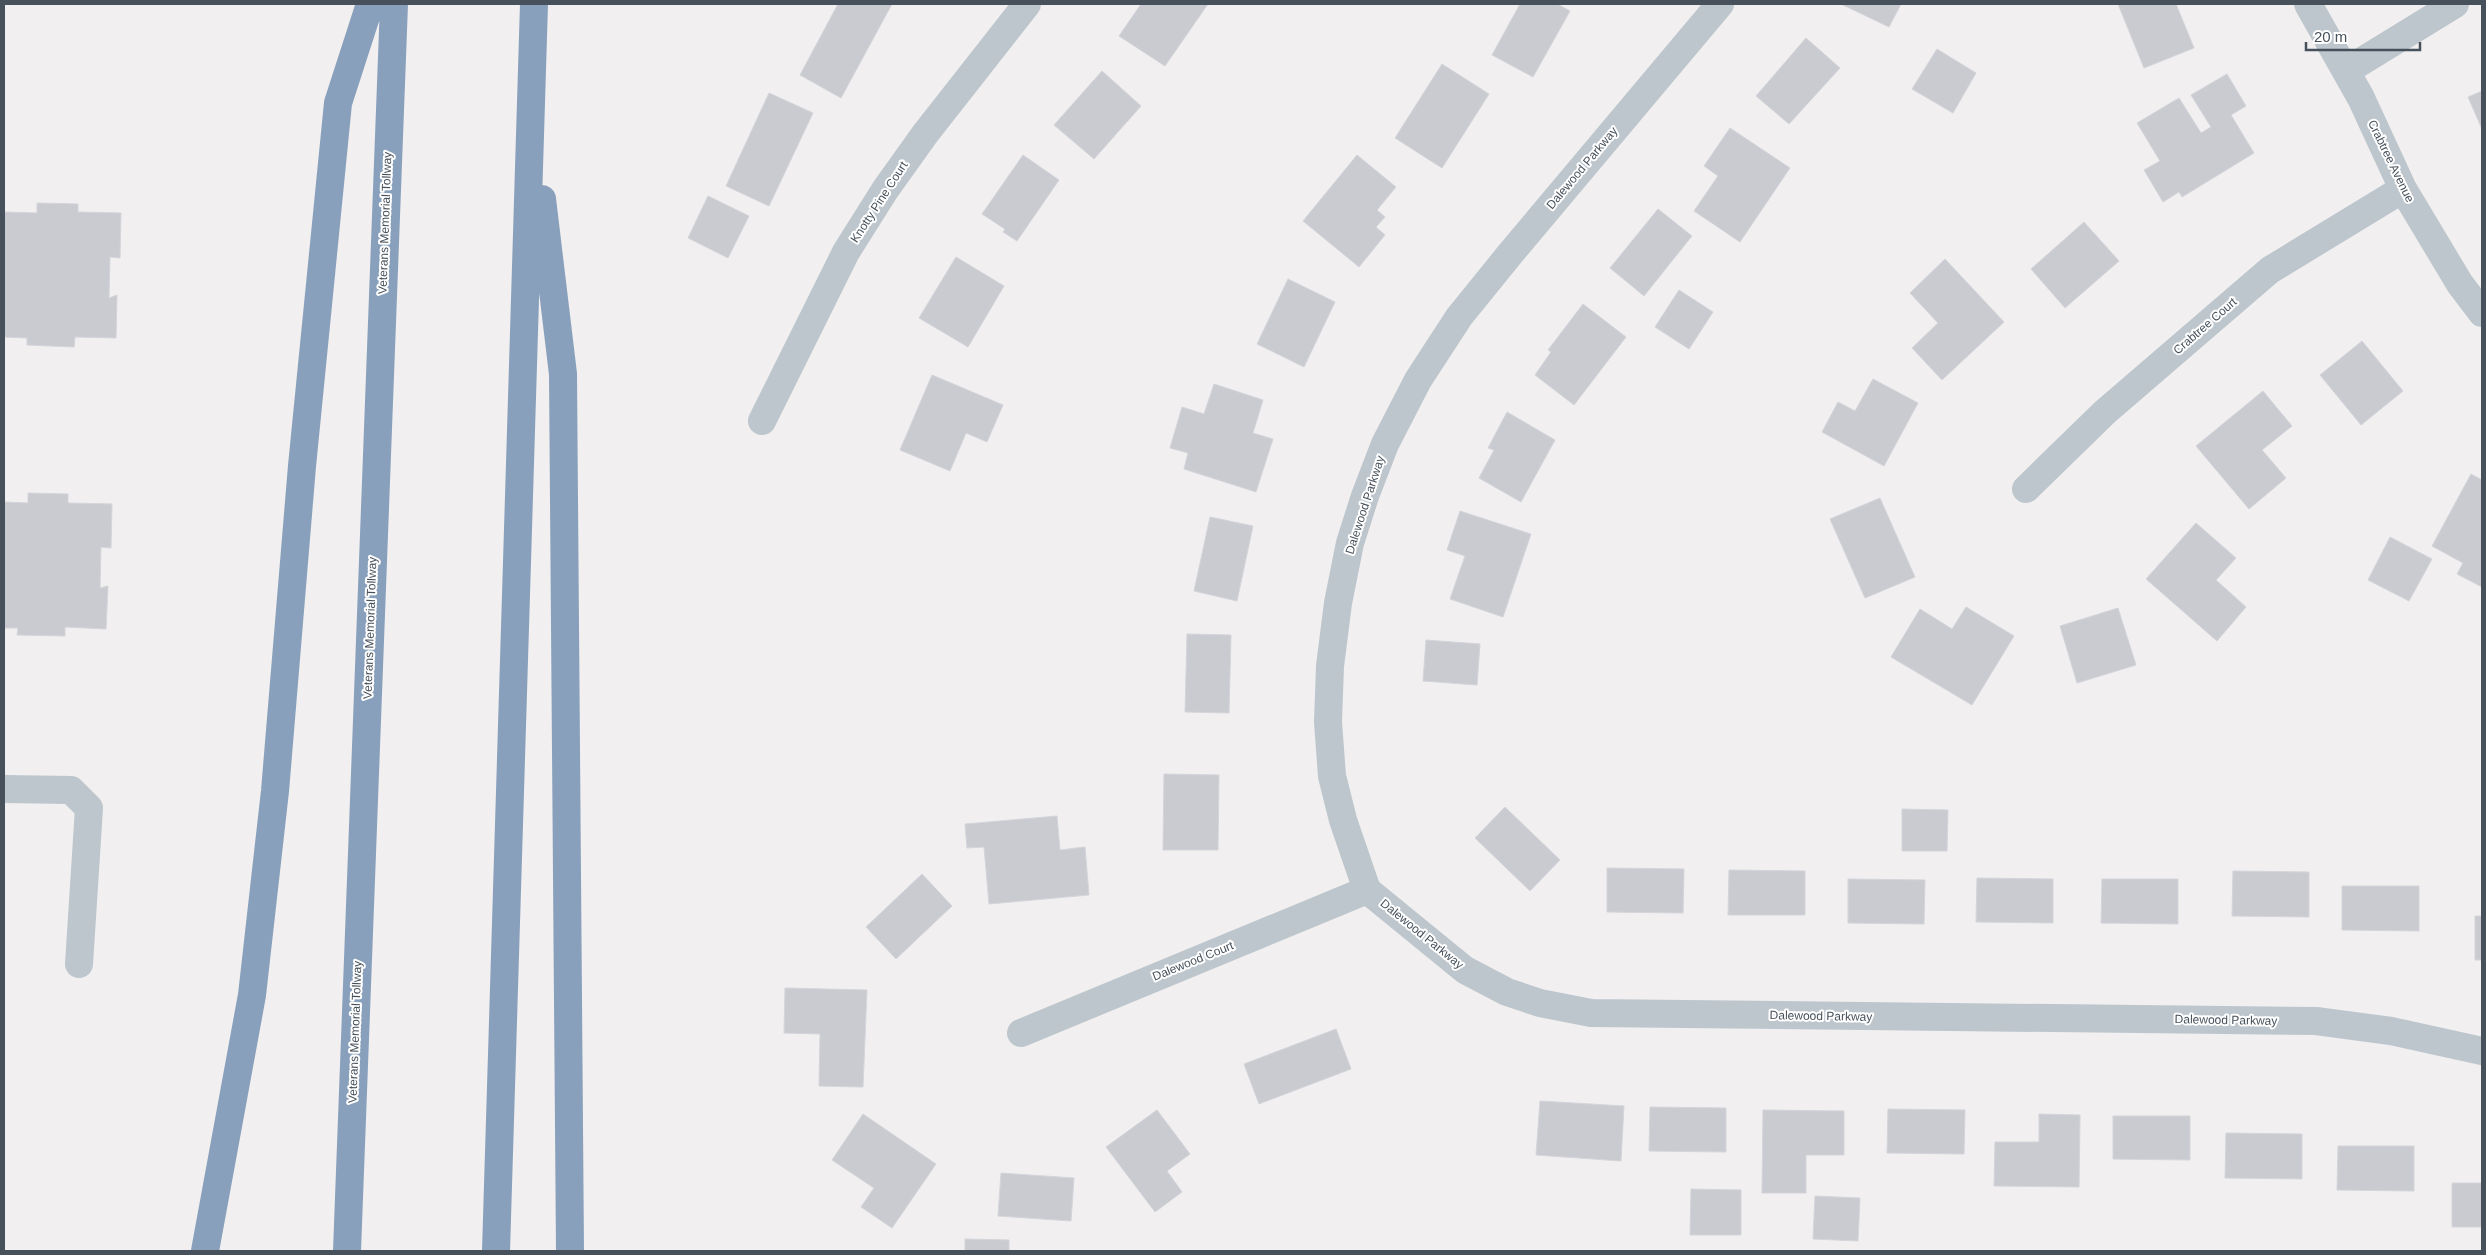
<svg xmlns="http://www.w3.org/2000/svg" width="2486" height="1255" viewBox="0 0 2486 1255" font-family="Arial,sans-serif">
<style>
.building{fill:#c9cbd1;stroke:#d3d5da}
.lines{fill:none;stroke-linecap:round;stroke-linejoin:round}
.minor{stroke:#bdc6cd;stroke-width:28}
.highway{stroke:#88a0bc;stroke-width:28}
.labels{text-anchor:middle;stroke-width:4;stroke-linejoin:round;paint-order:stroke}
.street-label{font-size:12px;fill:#47515b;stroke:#fff}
</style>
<rect width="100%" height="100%" fill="#f1efef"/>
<path class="building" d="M838 4H892L841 98 800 75Z
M1141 4H1208L1165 66 1119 36Z
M1520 4H1557L1570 11 1533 77 1492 55Z
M1841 4H1901L1889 27Z
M2118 4H2176L2194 48 2144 68Z
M1806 38 1840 68 1789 124 1756 96Z
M1937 49 1976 73 1953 113 1912 89Z
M1442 64 1489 94 1442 168 1395 138Z
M1102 71 1141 106 1094 159 1054 125Z
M2227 74 2246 106 2231 115 2254 153 2182 197 2179 192 2163 202 2144 170 2160 161 2137 123 2179 98 2201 133 2211 127 2191 95Z
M2482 91V129L2468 97Z
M769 93 813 113 769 206 726 186Z
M1730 128 1790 168 1740 242 1694 211 1718 176 1704 166Z
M1023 155 1059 180 1017 241 1003 232 1005 229 982 214Z
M1357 155 1396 187 1377 210 1385 217 1376 227 1385 235 1359 267 1303 221Z
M708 196 749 216 728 258 688 238Z
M37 203 78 204V212L121 213 120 258 110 257 109 298 117 295 116 338 75 337 74 347 27 345V338L4 337V212L37 213Z
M1658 209 1692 236 1644 296 1610 268Z
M2084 222 2119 261 2065 308 2031 269Z
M956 257 1004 286 968 347 919 318Z
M1945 259 2004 322 1942 380 1912 348 1938 323 1910 293Z
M1288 279 1335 302 1304 367 1257 344Z
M1679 290 1713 312 1689 349 1655 327Z
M1583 304 1626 337 1574 405 1535 375 1551 352 1548 350Z
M2362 341 2403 391 2361 425 2320 375Z
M932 375 1003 405 987 442 966 433 950 471 900 450Z
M1873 379 1918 403 1884 466 1822 432 1838 402 1855 411Z
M1214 384 1263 400 1253 433 1273 439 1256 492 1184 469 1188 453 1170 448 1182 407 1204 414Z
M2263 391 2292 426 2262 450 2286 478 2249 509 2196 446Z
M1507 412 1555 440 1521 502 1479 478 1494 450 1488 448Z
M2471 474 2482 480V587L2457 574 2463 563 2432 546Z
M28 493 68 494V503L112 504 111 548 101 547 100 588 108 586 106 629 65 627V636L17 635 18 628H4V502L28 503Z
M1880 498 1915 577 1865 598 1830 519Z
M1460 511 1531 534 1503 617 1450 599 1465 556 1447 550Z
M1210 517 1253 526 1237 601 1194 591Z
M2196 523 2236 558 2216 580 2246 607 2217 641 2146 579Z
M2390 537 2432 559 2409 601 2368 580Z
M1966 607 2014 636 1972 705 1891 657 1920 609 1952 629Z
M2118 608 2136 665 2077 683 2060 626Z
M1187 634 1231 635 1229 713 1185 712Z
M1426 640 1480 644 1477 685 1423 681Z
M1164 774 1219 775 1218 850H1163Z
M1505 807 1560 860 1530 891 1475 838Z
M1902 809 1948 810 1947 851H1902Z
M1057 816 1060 850 1085 847 1089 895 989 904 984 847 967 848 965 824Z
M1607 868 1684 869 1683 913 1607 912Z
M1729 870 1805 871V915H1728Z
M2233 871 2309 872V917L2232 916Z
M922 874 952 906 896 959 866 927Z
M1977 878 2053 879V923L1976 922Z
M1848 879 1925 880 1924 924 1848 923Z
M2102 879H2178V924L2101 923Z
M2342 886H2419V931L2342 930Z
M2475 916H2482V960H2475Z
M785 988 867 990 863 1087 819 1086 820 1034 784 1033Z
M1336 1029 1351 1069 1259 1104 1244 1064Z
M1540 1101 1624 1106 1621 1161 1536 1155Z
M1650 1107 1726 1108V1152L1649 1151Z
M1888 1109 1965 1110 1964 1154 1887 1153Z
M1157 1110 1190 1154 1167 1171 1182 1192 1155 1212 1106 1147Z
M1763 1110 1844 1111V1155H1806V1193H1762Z
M863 1114 936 1164 892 1228 861 1207 874 1188 832 1160Z
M2039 1114 2080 1115 2079 1187 1994 1186 1995 1142H2039Z
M2113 1116H2190V1160L2113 1159Z
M2226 1133 2302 1134V1179L2225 1178Z
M2338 1146H2414V1191L2337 1190Z
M1001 1173 1074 1178 1071 1221 998 1216Z
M2452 1183H2482V1227H2452Z
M1691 1189 1741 1190V1235H1690Z
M1815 1196 1860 1198 1858 1241 1813 1239Z
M965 1239 1009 1240V1251H965Z"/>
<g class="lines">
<path class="minor" d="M1720 4 1510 254 1459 317 1418 380 1385 444 1365 496 1350 543 1338 603 1330 666 1328 722 1332 776 1343 820 1367 890 1465 970 1507 992 1540 1003 1591 1013 2316 1021 2391 1031 2482 1051
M2308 4 2361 98 2403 189 2460 284 2482 313
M2346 71 2455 4
M762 421 846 252 885 190 925 134 1027 4
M2026 489 2105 412 2270 270 2403 189
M4 789 71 790 89 808 79 964
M1021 1033 1367 890"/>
<path class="highway" d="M542 199 563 374 570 1251
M205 1251 252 995 275 791 302 466 338 103 370 4
M347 1251 394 4
M496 1251 534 4"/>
</g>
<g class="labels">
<g class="street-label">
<text transform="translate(2391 161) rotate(64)" y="4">Crabtree Avenue</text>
<text transform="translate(1582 168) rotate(-50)" y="4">Dalewood Parkway</text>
<text transform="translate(879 202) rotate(-57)" y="4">Knotty Pine Court</text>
<text transform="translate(385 223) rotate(-88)" y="4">Veterans Memorial Tollway</text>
<text transform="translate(2205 326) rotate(-41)" y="4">Crabtree Court</text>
<text transform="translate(1365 505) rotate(-72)" y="4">Dalewood Parkway</text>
<text transform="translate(370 628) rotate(-88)" y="4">Veterans Memorial Tollway</text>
<text transform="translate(1422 934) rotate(39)" y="4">Dalewood Parkway</text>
<text transform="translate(1193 961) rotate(-22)" y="4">Dalewood Court</text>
<text transform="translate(1821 1016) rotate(1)" y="4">Dalewood Parkway</text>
<text transform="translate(2226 1020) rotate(1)" y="4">Dalewood Parkway</text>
<text transform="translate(355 1032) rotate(-88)" y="4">Veterans Memorial Tollway</text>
</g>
</g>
<rect width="2486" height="1255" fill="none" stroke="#47515b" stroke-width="10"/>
<path d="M2306 42v8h114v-8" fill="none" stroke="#47515b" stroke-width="2.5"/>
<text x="2314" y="42" font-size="15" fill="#47515b" stroke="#ffffff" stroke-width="4" paint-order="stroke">20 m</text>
</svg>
